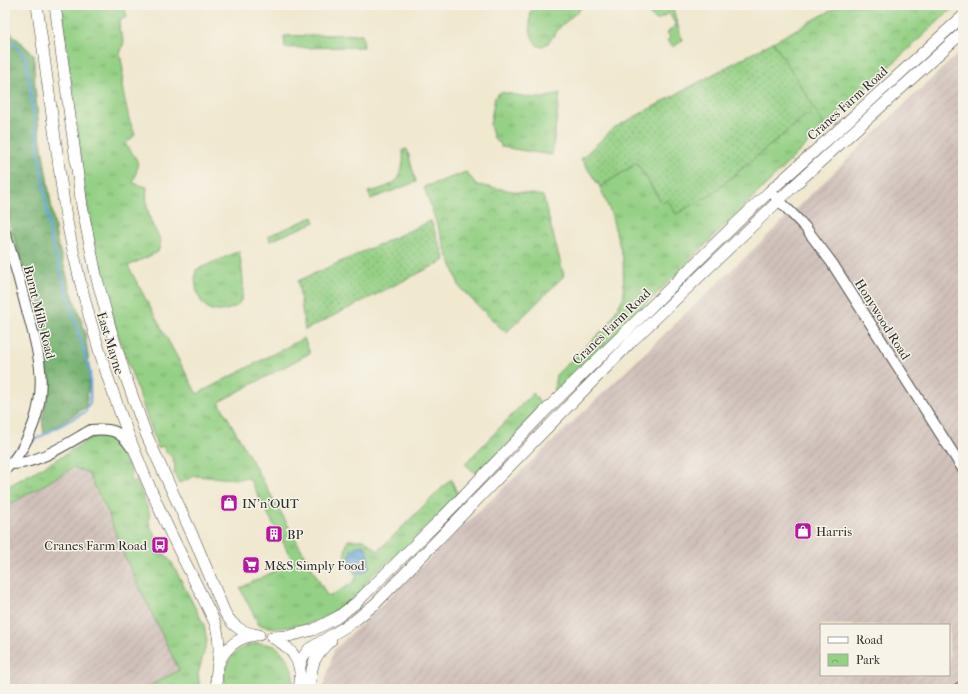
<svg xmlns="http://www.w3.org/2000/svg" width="968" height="694" viewBox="0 0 968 694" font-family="'IM FELL French Canon',serif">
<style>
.industrial{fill:url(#industrial-furrows);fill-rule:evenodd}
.grass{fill:url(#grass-tufts);stroke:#607e58}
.forest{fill:url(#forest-crowns);stroke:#516e4e}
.park{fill:url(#park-crowns);stroke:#607e58}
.garden{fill:url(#garden-dots);stroke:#607e58}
.water{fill:url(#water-waves);stroke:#486882}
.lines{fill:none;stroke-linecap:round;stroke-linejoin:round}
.stream{stroke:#66a5d9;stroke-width:2.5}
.secondary-casing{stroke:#494744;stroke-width:12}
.primary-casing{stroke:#494744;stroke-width:12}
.secondary{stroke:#fff;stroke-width:10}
.primary{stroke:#fff;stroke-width:11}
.labels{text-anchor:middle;stroke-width:3;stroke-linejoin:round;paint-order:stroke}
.street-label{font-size:13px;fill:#2b2b2b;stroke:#f7f3e8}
.poi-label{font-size:13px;fill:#2b2b2b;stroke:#f7f3e8;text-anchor:start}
</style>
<defs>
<pattern id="industrial-furrows" width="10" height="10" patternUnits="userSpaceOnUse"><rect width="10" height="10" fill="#cfc0ba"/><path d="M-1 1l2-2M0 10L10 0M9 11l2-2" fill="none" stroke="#b2a5a0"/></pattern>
<pattern id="grass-tufts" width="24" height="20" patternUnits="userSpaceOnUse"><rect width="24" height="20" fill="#94d085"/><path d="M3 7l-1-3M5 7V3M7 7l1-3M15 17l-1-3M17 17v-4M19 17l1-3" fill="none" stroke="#79a96d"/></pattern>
<pattern id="forest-crowns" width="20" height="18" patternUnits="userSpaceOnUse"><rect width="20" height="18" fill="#77b272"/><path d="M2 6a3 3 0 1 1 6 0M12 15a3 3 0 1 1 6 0" fill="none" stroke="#62915e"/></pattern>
<pattern id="park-crowns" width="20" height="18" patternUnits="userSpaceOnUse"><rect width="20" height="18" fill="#94d085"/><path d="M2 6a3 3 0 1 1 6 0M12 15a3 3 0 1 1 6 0" fill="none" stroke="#79a96d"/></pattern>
<pattern id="garden-dots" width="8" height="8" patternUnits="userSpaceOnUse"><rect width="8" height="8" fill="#94d085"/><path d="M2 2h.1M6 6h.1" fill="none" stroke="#79a96d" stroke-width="1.8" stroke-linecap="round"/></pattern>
<pattern id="water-waves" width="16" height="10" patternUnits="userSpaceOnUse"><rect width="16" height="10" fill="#66a5d9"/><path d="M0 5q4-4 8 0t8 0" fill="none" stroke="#5487b0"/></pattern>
</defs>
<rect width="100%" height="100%" fill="#f7f3e8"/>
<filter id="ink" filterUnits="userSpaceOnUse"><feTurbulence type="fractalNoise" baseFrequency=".025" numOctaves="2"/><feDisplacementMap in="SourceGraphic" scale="8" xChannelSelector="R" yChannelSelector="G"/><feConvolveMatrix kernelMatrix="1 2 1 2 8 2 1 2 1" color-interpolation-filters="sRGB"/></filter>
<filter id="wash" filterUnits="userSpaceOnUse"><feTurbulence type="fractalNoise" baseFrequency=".012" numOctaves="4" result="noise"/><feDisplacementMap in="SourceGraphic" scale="16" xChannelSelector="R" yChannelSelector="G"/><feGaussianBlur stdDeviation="0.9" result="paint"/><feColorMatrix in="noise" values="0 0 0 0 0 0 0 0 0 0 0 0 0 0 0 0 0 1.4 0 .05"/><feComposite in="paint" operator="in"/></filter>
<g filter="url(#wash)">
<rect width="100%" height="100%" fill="#f0e8cf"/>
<path class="industrial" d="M963 49V689H323L334 650ZM821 625H949V675H821Z
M83 466 187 675 181 689H5V497Z"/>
<path class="grass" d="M61 5H124L127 17 120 20 119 29 124 42 120 54 123 70 122 86 129 119 135 135 125 144C140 162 140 161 133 183L147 187C145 210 149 221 161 240L158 252 128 266 197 394 304 338 310 353 219 402 328 597 351 584 357 577 344 556 348 540H365L378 551 451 479 457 493 461 492 411 543 373 574 356 597 329 616 303 626 275 628 259 625 240 588 293 562C279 533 263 506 249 478L236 479 195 476 179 483 174 473 175 466 172 457 166 452 163 446 158 448 116 329 97 260 88 213Z
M539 5H585L561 26 548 43 543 46H538C529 38 529 22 531 11Z
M650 5H672L682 40 674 47 667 41 670 37 667 33 676 25 669 13 658 20H655L648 12Z
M362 34 364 47 285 48 284 36Z
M500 92 534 98H544L560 93 552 155 501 147V144L494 139 490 125 495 97Z
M814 107 825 126 557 393 554 388 556 375 609 324 624 296 623 258 611 214 600 187 637 163 662 203 668 200 676 213 709 196 805 116Z
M407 149 416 182 371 199 368 192C378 190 392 186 399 178 399 173 400 172 402 168 404 162 403 156 403 150Z
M5 204 26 278 42 355 5 230Z
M313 217 315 222 270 241 268 236Z
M239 251C241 265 246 287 241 300 238 306 235 307 229 309 203 319 192 291 196 270Z
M533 393 541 405 535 411 537 414 478 475 465 464Z
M97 436 104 437 116 442 130 468 131 483 137 481 149 512V523L163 552 172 563 204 625 207 641 198 674 200 689H144L179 670 121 549 108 513 87 472 73 468 5 507V488L61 457 89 439Z
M259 643C264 644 270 644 275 646 287 654 298 675 291 689H228C219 674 228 655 243 648 247 645 254 644 259 643Z"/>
<path class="forest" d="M5 27 34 55 35 87 39 128 57 241 71 290 85 331 90 372 86 407 44 435 42 419 49 391 45 359 25 273 5 201Z"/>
<path class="park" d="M841 5H956L825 126 773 42Z
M466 172 477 185 543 196 564 276 506 333 460 288 449 257H448L441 236 424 187Z"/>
<path class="garden" d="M773 42 814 107 805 116 709 196 676 214 668 200 662 203 637 163 600 187 581 159 614 128Z
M431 221 445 260 305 330 298 281Z"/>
<path class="water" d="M363 545C370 552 370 559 369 568L363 573H356C348 561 345 547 363 545Z"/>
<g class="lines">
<path class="stream" d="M5 32 26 59 51 240 90 372V402L85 412 29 443
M5 456 16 450"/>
</g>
</g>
<g filter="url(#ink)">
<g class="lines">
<defs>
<path id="secondary" d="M770 191 805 227 832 263 963 469
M5 233C13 257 20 282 26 307 32 327 38 348 40 369 44 405 31 444 5 470
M11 464C38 464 68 443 91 430 110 428 120 430 131 447
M958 689 963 686"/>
<path id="primary" d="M37 5 65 211C84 314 116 413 159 508 176 547 197 584 215 623 220 638 220 653 217 669
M55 5 82 206 96 275 110 327 125 375 146 434 196 543 225 613C233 627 243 633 259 635
M272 637 289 636 313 630 338 617 357 602 444 516 542 414 720 239 770 191 835 133 963 16
M273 638C294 649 304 664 299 689
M300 672V666L303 657 309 649 353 622 375 604 630 343 798 182 963 32
M218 689C211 663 229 638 256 635
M309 689C312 664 312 658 331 640"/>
</defs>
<use href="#secondary" class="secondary-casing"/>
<use href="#primary" class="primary-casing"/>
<use href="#secondary" class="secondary"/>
<use href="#primary" class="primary"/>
</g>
</g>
<defs>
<symbol id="shop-square" viewBox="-11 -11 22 22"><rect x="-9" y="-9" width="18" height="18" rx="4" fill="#b5179e" stroke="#f7f3e8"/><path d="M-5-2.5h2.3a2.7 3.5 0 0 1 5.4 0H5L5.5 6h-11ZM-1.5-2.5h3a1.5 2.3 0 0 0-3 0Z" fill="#fff"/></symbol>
<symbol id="building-square" viewBox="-11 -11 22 22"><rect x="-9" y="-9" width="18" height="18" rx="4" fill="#b5179e" stroke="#f7f3e8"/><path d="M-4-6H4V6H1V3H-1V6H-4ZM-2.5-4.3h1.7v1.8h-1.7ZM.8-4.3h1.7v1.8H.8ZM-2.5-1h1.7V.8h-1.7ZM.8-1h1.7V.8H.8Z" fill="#fff"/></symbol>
<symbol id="bus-square" viewBox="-11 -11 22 22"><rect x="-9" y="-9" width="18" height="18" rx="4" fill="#b5179e" stroke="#f7f3e8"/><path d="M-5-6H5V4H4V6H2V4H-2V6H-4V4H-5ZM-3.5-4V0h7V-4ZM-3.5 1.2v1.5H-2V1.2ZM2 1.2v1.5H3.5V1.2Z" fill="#fff"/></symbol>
<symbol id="supermarket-square" viewBox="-11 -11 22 22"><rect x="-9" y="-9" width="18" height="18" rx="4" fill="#b5179e" stroke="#f7f3e8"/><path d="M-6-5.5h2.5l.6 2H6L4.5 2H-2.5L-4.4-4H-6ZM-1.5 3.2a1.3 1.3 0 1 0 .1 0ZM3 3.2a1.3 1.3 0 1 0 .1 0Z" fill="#fff"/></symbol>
</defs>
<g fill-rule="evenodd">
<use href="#shop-square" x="219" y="493" width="20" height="20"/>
<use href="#shop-square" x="793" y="521" width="20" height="20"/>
<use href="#building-square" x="264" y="524" width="20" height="20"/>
<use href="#bus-square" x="150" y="535" width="20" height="20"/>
<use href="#supermarket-square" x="241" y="555" width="20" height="20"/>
</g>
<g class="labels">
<g class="street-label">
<text transform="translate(847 103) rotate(-42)" y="5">Cranes Farm Road</text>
<text transform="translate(40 312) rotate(76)" y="5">Burnt Mills Road</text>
<text transform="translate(883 319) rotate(58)" y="5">Honywood Road</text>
<text transform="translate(611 326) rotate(-44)" y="5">Cranes Farm Road</text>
<text transform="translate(111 343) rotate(73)" y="5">East Mayne</text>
</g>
<g class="poi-label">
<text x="242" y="508">IN'n'OUT</text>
<text x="816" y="536">Harris</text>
<text x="287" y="539">BP</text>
<text x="147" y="550" text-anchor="end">Cranes Farm Road</text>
<text x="264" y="570">M&amp;S Simply Food</text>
</g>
</g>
<rect width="968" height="694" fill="none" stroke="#f7f3e8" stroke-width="20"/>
<rect x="820" y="624" width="130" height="52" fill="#f7f3e8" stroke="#a5a39c"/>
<rect x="828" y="637" width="20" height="6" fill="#ffffff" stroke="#a5a39c"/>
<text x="856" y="644" font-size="12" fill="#2b2b2b">Road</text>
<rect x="828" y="654" width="20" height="12" fill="url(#park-crowns)" stroke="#a5a39c"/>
<text x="856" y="664" font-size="12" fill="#2b2b2b">Park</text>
</svg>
